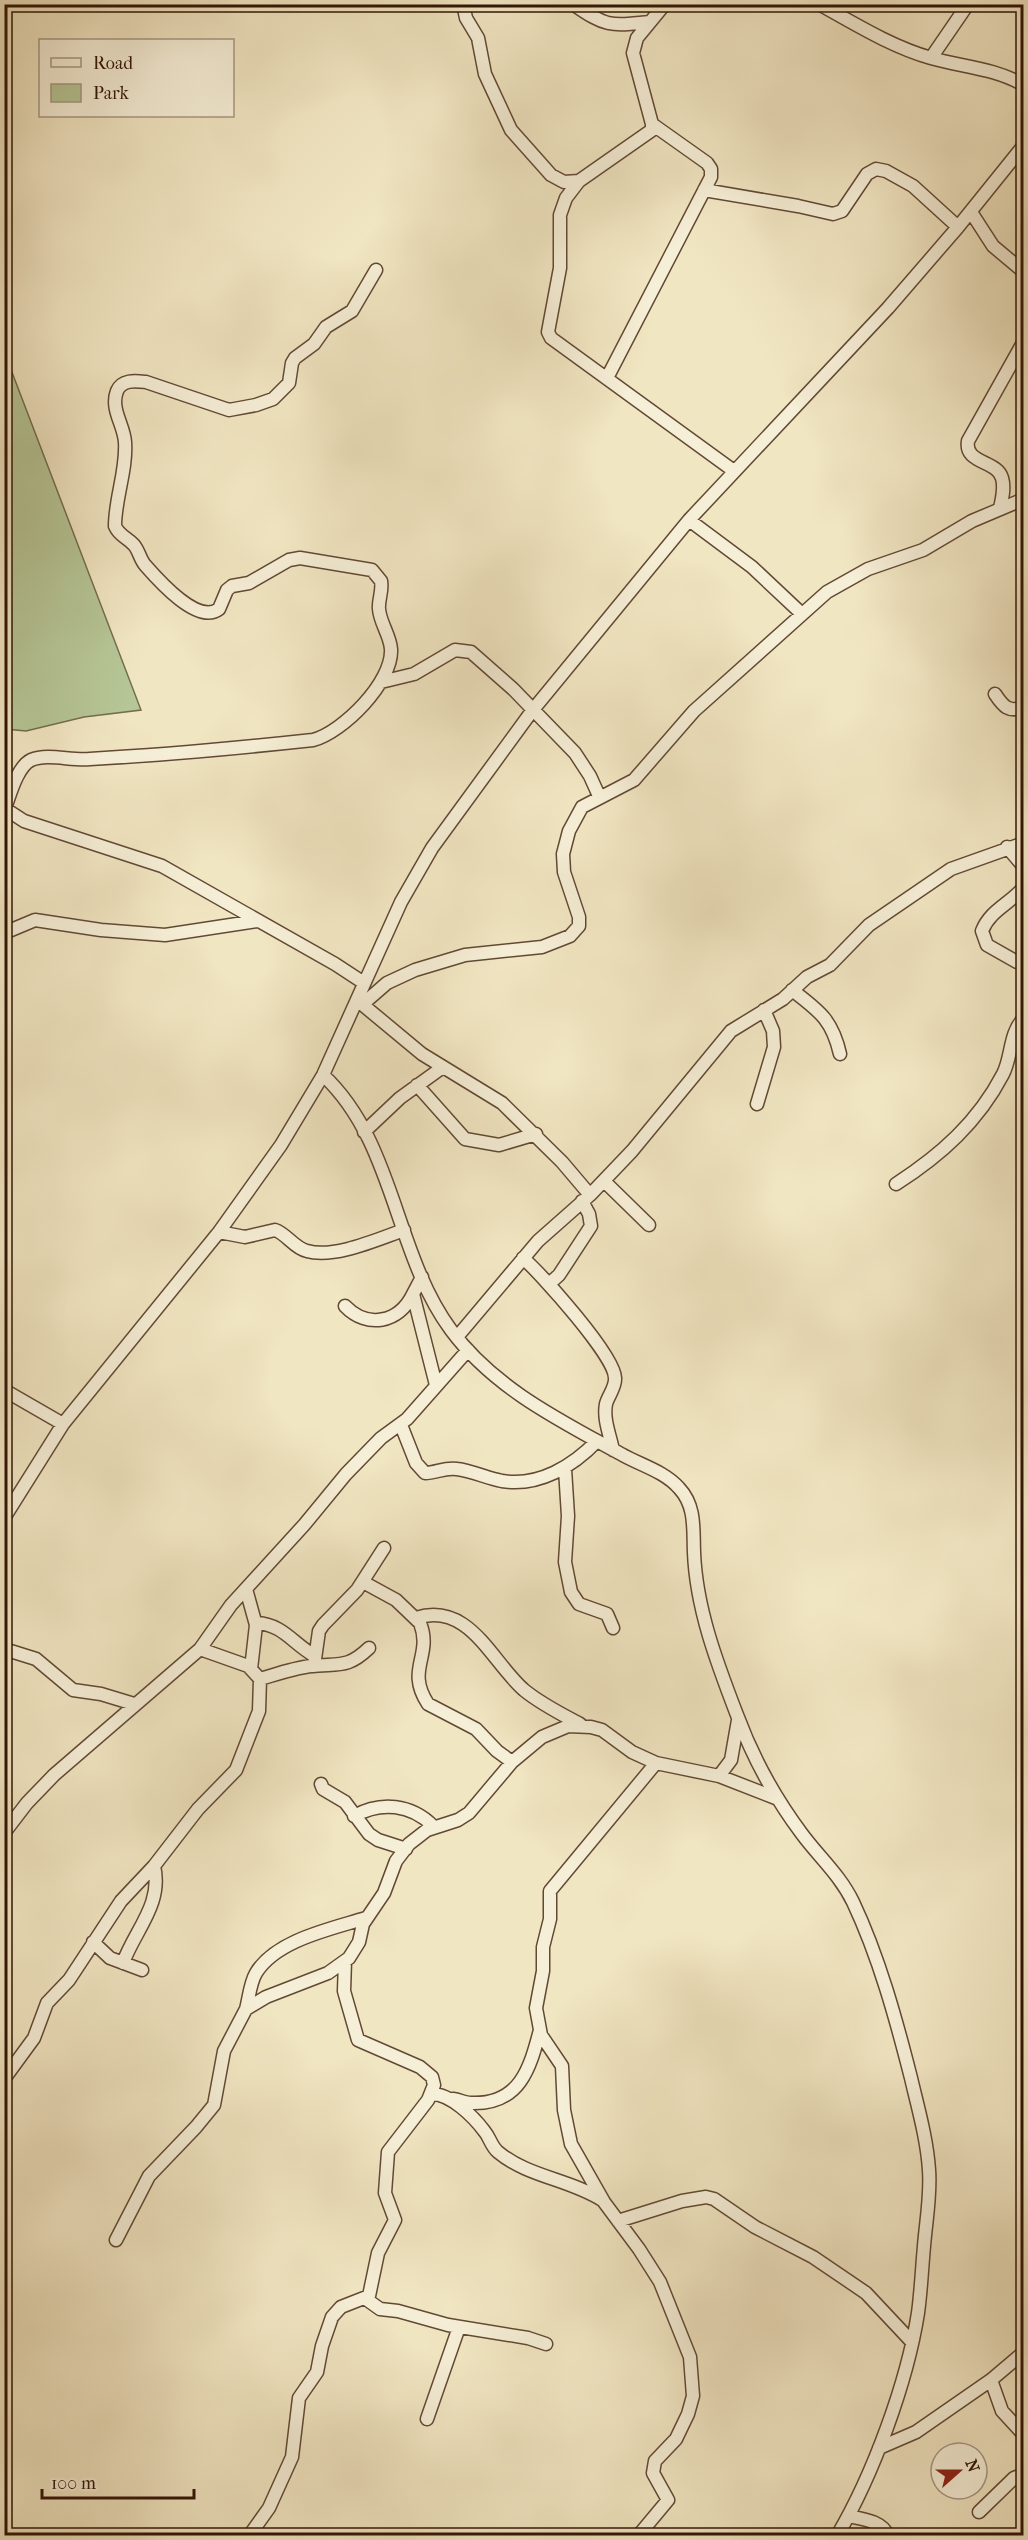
<svg xmlns="http://www.w3.org/2000/svg" width="1028" height="2540" viewBox="0 0 1028 2540" font-family="'IM FELL French Canon',serif">
<style>
.green{fill:#b6c696;stroke:#746e4e;stroke-width:1.5}
.lines{fill:none;stroke-linecap:round;stroke-linejoin:round}
.minor-casing{stroke:#624935;stroke-width:15}
.minor{stroke:#f6efd7;stroke-width:12}
</style>
<rect width="100%" height="100%" fill="#f1e6c2"/>
<filter id="stains"><feTurbulence type="fractalNoise" baseFrequency=".00333" numOctaves="4"/><feColorMatrix values="0 0 0 0 .2 0 0 0 0 .09 0 0 0 0 .02 0 0 0 .5 -.17"/></filter>
<radialGradient id="worn" r=".72"><stop offset=".6" stop-color="#630" stop-opacity="0"/><stop offset="1" stop-color="#630" stop-opacity=".3"/></radialGradient>
<path class="green" d="M4 354H5L141 710 84 717 26 731 5 729Z"/>
<g class="lines">
<defs>
<path id="minor" d="M463 4 466 18 478 38 485 74 511 130 551 175 564 182 579 181
M573 4C606 27 610 26 650 22
M665 4 637 38 633 53 652 124V130L579 181 566 198 560 215V268L548 332 551 338 734 471
M819 4C855 24 892 47 931 58 963 67 994 68 1024 85
M931 58 968 4
M704 190 798 206 833 214 842 211 867 174 876 169 886 171 913 186 958 227
M971 212 993 246 1024 272
M607 378 711 177V169L707 163 652 124
M1000 508C1002 499 1005 488 1002 478 997 460 964 464 968 441L1024 341
M689 520 752 567 802 614
M381 682 414 674 455 650 471 652 513 689 575 753 590 776 599 796
M995 694C1003 706 1008 713 1024 707
M4 808 24 821 162 866 335 964 364 983
M5 808C10 795 17 767 31 760 48 753 71 761 90 759 164 755 239 748 313 740 343 732 393 682 391 649 390 635 380 623 379 609 378 600 383 591 381 581L372 570 300 558 289 560 249 583 232 586 227 590 219 609C198 625 159 581 145 565 140 559 139 551 134 545 127 537 119 536 115 526 115 498 127 470 125 442 124 425 110 409 117 391 122 379 136 381 146 382L229 410 256 405 273 399 289 383 292 363 295 358 314 344 326 327 352 311 376 270
M1007 847 1024 867
M4 933 35 920 101 930 165 935 257 921
M1017 962 987 945 982 931C990 910 1010 904 1024 887
M792 990C819 1011 832 1019 840 1054
M357 1000 422 1054 502 1103 562 1162 590 1195
M364 1003 387 983 415 970 465 955 542 947 570 936 579 926V917L564 872 563 854 569 831 582 807 634 780 694 711 827 592 868 569 923 550 972 521 1024 499
M323 1075C395 1142 394 1253 451 1330 494 1388 559 1420 621 1454 640 1465 664 1471 679 1488 696 1506 693 1529 694 1552 696 1608 717 1663 737 1715 753 1758 775 1798 802 1834 819 1857 840 1875 853 1902 879 1957 896 2019 911 2078 918 2108 927 2139 929 2170 931 2195 926 2221 924 2246 922 2268 921 2291 918 2313 907 2383 873 2475 837 2536
M417 1085 465 1139 499 1145 536 1134
M757 1104 774 1047 773 1031 764 1010
M364 1132 400 1098 443 1067
M604 1181 649 1225
M896 1184C941 1155 978 1122 1003 1074 1012 1057 1009 1033 1024 1018
M219 1232 245 1237 275 1230C287 1234 294 1248 307 1251 334 1259 378 1239 404 1230
M523 1258C542 1275 615 1356 615 1378 616 1387 608 1396 606 1404 603 1419 610 1435 613 1450
M422 1277 413 1294 436 1385
M549 1284 559 1275 591 1226 589 1214 582 1201
M345 1306C367 1329 399 1323 413 1294
M457 1337 538 1241 590 1195 632 1151 731 1031 783 999 807 977 830 965 869 925 951 869 1024 843
M4 1390 63 1424
M401 1425 416 1463 425 1473C436 1473 445 1467 457 1469 472 1471 487 1478 502 1481 539 1487 573 1466 597 1441
M565 1469 568 1516 565 1562 571 1592 579 1604 607 1614 613 1628
M4 1518 63 1424 219 1232 281 1145 323 1075 401 902 432 848 532 711 689 520 888 308 958 227 1024 145
M363 1582 396 1600 420 1623C433 1656 405 1669 428 1704L476 1729 497 1751 512 1762
M246 1589 256 1625 251 1669
M416 1618C469 1601 491 1661 524 1690 541 1704 561 1714 580 1724
M256 1623C283 1624 293 1644 315 1656
M4 1649 36 1659 73 1690 101 1694 134 1704
M314 1666 319 1631 323 1625 357 1590 384 1548
M260 1679C277 1674 294 1668 311 1666 339 1663 347 1669 369 1648
M719 1776 731 1760 738 1720
M321 1784 323 1789 345 1802 369 1834 378 1840 406 1849
M354 1816C381 1801 411 1804 433 1826
M4 1833 27 1803 54 1775 200 1649 231 1605 304 1525 346 1474 381 1438 407 1419 468 1350
M93 1942 110 1958 142 1970
M123 1963C135 1930 163 1904 154 1866
M246 2009C249 1998 250 1983 256 1973 276 1940 331 1929 366 1918
M4 2079 34 2038 47 2003 69 1980 121 1901 154 1866 198 1809 236 1770 259 1711 260 1679 248 1666 200 1649
M431 2094C450 2093 474 2117 485 2132 490 2138 491 2146 498 2152 528 2177 569 2179 602 2200
M453 2099C460 2100 465 2103 471 2103 520 2105 530 2068 540 2030
M618 2221 682 2201 706 2197 714 2199 755 2227 813 2257 866 2293 911 2341
M116 2240 149 2176 196 2127 214 2105 224 2051 246 2009 266 1997 328 1973 349 1958 359 1942 363 1924 384 1893 396 1861 409 1844 427 1830 458 1820 469 1813 512 1762 542 1737 568 1726 591 1727 602 1730 632 1752 656 1763 719 1776 778 1799
M366 2299 380 2309 398 2311 448 2325 528 2338 546 2344
M991 2380 1002 2411 1024 2435
M427 2419 459 2327
M879 2448 916 2432 991 2380 1024 2352
M979 2512 1014 2478 1024 2474
M848 2516C862 2519 883 2521 888 2536
M249 2536 269 2508 292 2457 299 2398 317 2372 322 2346 332 2317 341 2307 369 2296 378 2253 395 2220 385 2193 388 2152 428 2100 434 2085 432 2077 420 2067 358 2040 344 1991 345 1961
M638 2536 668 2500 653 2473 655 2461 676 2439 688 2414 693 2396 690 2357 660 2282 639 2249 604 2202 571 2144 564 2110 562 2066 541 2035 536 2008 543 1971V1947L550 1919V1891L656 1763"/>
</defs>
<use href="#minor" class="minor-casing"/>
<use href="#minor" class="minor"/>
</g>
<rect width="1028" height="2540" fill="none" stroke="#f1e6c2" stroke-width="24"/>
<rect x="6" y="6" width="1016" height="2528" fill="none" stroke="#321506" stroke-width="3"/>
<rect x="12" y="12" width="1004" height="2516" fill="none" stroke="#321506" stroke-width="1.5"/>
<rect x="39" y="39" width="195" height="78" fill="#f6efd7" stroke="#a89883" stroke-width="1.5"/>
<rect x="51" y="58" width="30" height="9" fill="#f6efd7" stroke="#a89883" stroke-width="1.5"/>
<text x="93" y="69" font-size="18" fill="#321506">Road</text>
<rect x="51" y="84" width="30" height="18" fill="#b6c696" stroke="#a89883" stroke-width="1.5"/>
<text x="93" y="99" font-size="18" fill="#321506">Park</text>
<g transform="translate(959 2471) rotate(69)"><circle r="28" fill="#f6efd7" stroke="#a89883" stroke-width="1.5"/>
<path d="M0-4.5L10 22L0 15L-10 22Z" fill="#8f2418"/>
<text y="-9" font-size="16" font-weight="bold" text-anchor="middle" fill="#321506">N</text>
</g>
<path d="M42 2489v9h152v-9" fill="none" stroke="#321506" stroke-width="3"/>
<text x="51" y="2489" font-size="18" fill="#321506" stroke="#f6efd7" stroke-width="4.5" paint-order="stroke">100 m</text>
<rect width="100%" height="100%" filter="url(#stains)"/>
<rect width="100%" height="100%" fill="url(#worn)"/>
</svg>
